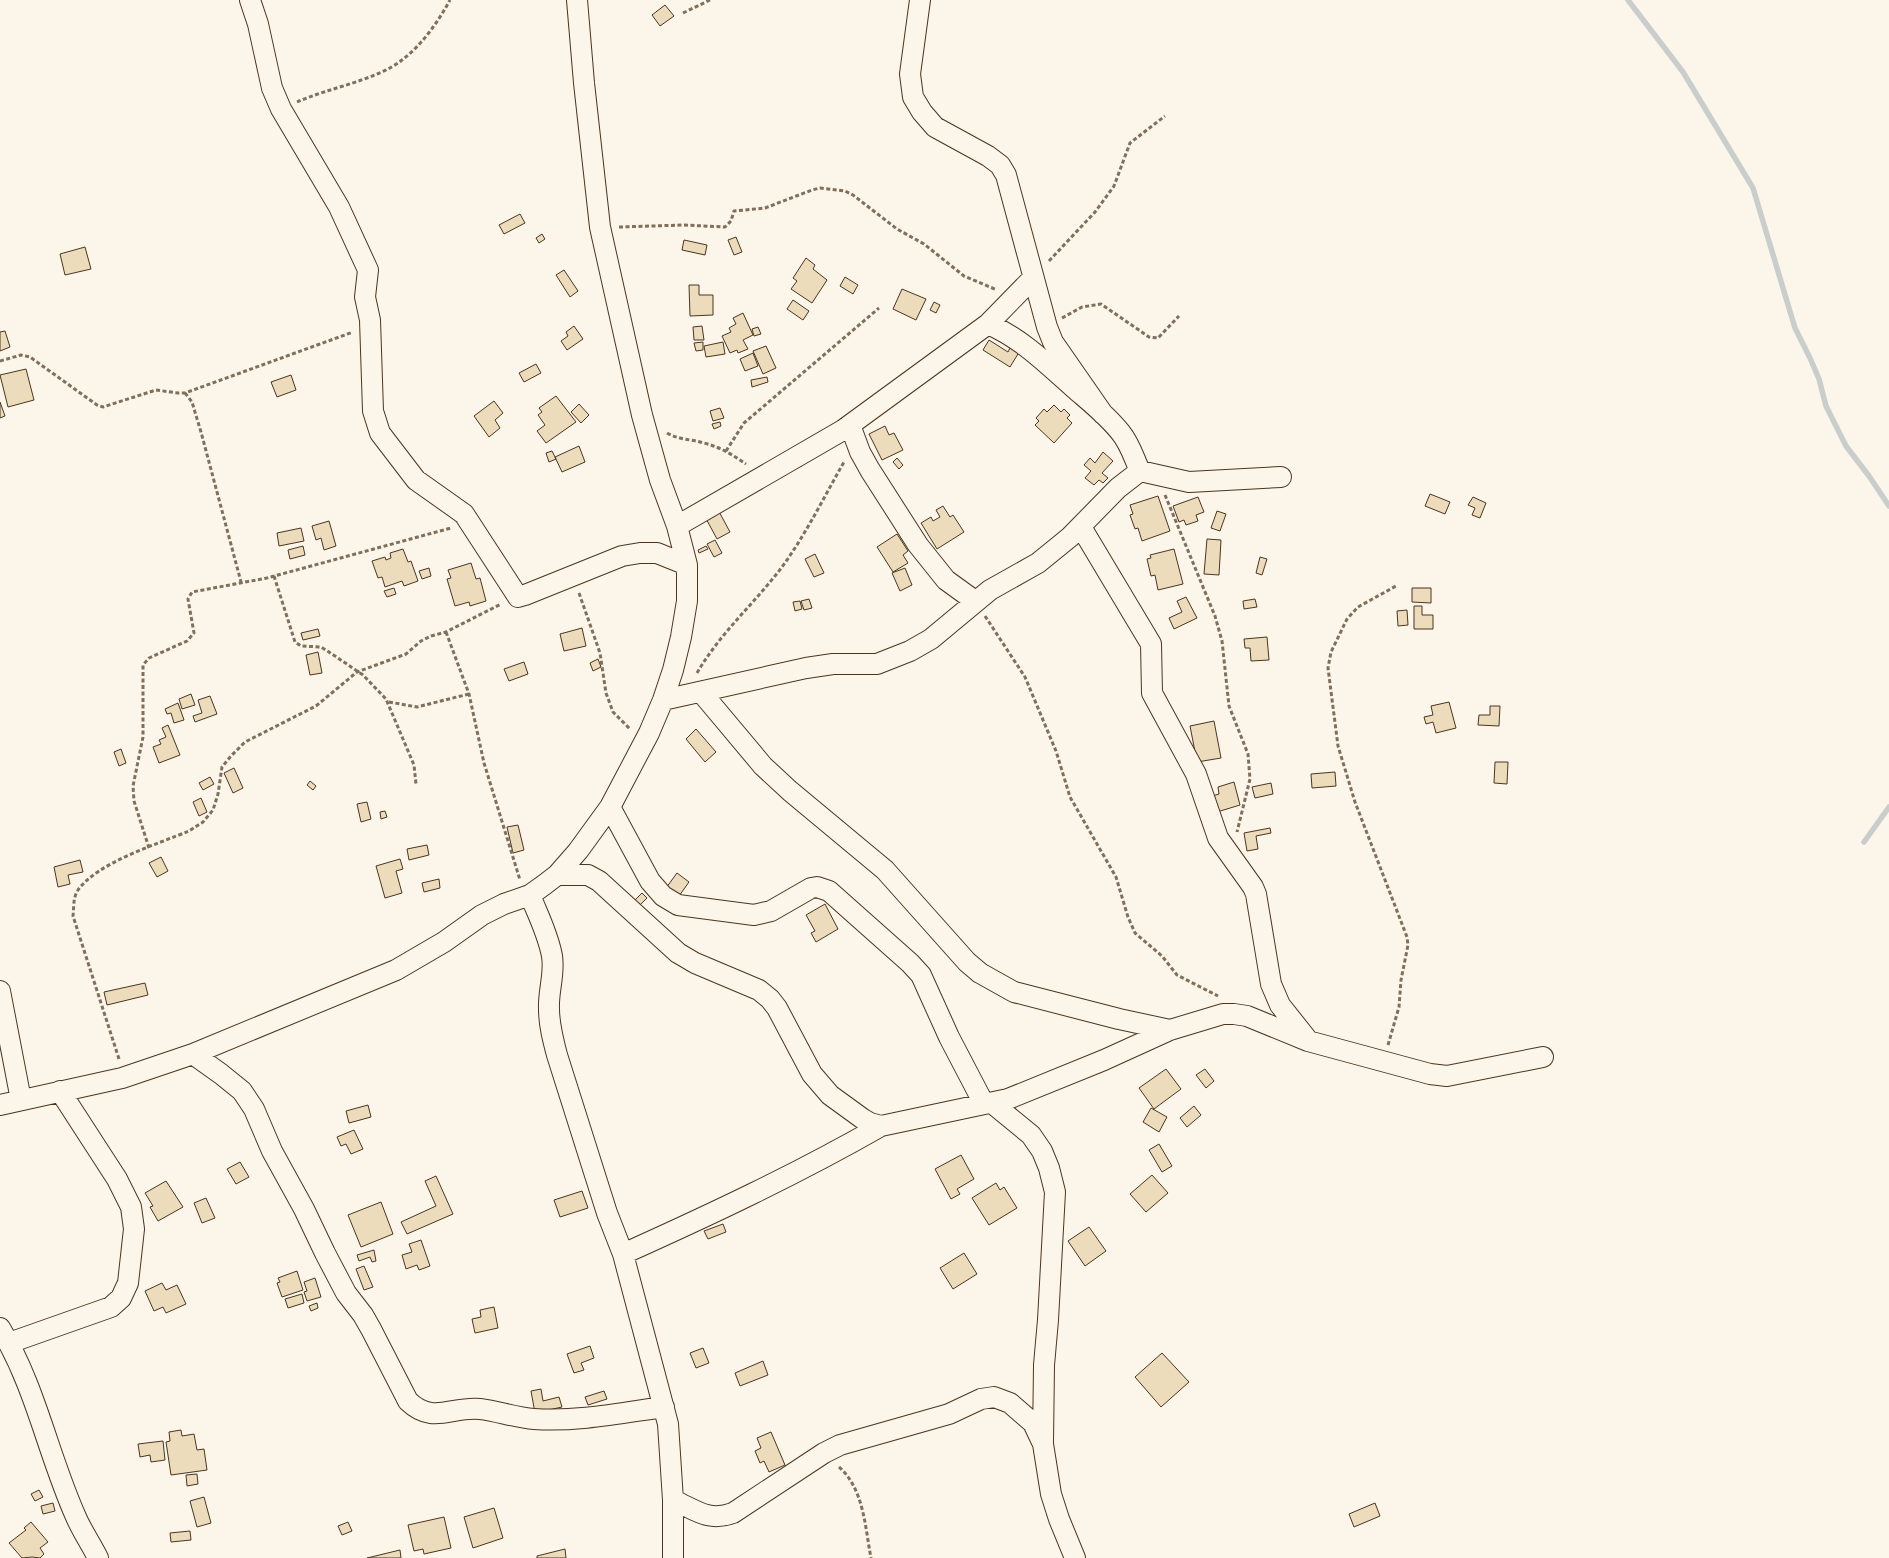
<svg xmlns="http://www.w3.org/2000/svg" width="1889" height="1558" viewBox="0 0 1889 1558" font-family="Cabin,sans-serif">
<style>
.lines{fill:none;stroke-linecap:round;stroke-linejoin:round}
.stream{stroke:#c9cecd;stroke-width:5.5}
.building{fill:#ecdcbc;stroke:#4a3520}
.minor-casing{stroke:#4a3520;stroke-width:22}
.path{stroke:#7f6f5c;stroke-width:3;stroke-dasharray:4 2.5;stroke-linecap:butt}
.minor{stroke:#fbf6e9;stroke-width:20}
</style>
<rect width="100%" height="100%" fill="#fbf6e9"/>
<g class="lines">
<path class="stream" d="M1628 0 1683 72 1753 188 1795 328 1810 358 1819 379 1826 406 1846 446 1869 476 1889 506
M1864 842 1889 807"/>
</g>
<path class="building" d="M665 5 674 16 660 26 652 15Z
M520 214 525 223 504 234 499 225Z
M542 234 545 239 539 243 536 238Z
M736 237 742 252 734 255 728 240Z
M684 240 707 245 705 255 682 250Z
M85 247 91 269 65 275 60 254Z
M806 258 815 265 813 269 827 280 812 303 791 289 797 281 793 278Z
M564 270 578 291 570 297 556 275Z
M845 277 858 285 853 294 840 286Z
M689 285H699V295H713V315L690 316Z
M902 289 926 299 916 320 893 309Z
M793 300 809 311 803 320 787 309Z
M934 302 940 305 936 313 930 310Z
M743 313 753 335 743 340 748 349 738 353 737 350 730 353 722 336 731 332 729 328 736 324 733 318Z
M574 326 583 339 567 350 561 341 568 336 566 332Z
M702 326 704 340H694L693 327Z
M758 327 761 334 754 336 752 329Z
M5 331 10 347 0 351V332Z
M989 340 1008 352 1012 344 1021 349 1010 367 983 350Z
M703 342V350L696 351 694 343Z
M723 342 725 354 706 357 704 346Z
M766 346 776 368 763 374 753 351Z
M753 353 758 366 745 371 740 359Z
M536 364 541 373 524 382 519 373Z
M26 369 34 400 8 407 0 375Z
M291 375 296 390 277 397 271 382Z
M767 377 768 382 752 387 751 380Z
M556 396 576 422 546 443 537 431 545 425 538 415 542 412 539 408Z
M494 401 503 413 495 420 500 428 489 437 474 416Z
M0 402 5 416 0 418Z
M579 404 589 415 581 423 571 412Z
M1054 405 1061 412 1064 409 1070 415 1067 418 1072 423 1054 443 1035 425 1039 421 1036 418 1044 409 1047 412Z
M720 408 724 418 713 421 710 411Z
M720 422 721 426 714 429 712 424Z
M885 426 889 435 894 433 903 450 882 460 869 434Z
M579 446 585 462 562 472 555 457Z
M552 451 556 459 549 462 546 453Z
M1103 452 1113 461 1102 473 1108 478 1103 483 1099 480 1094 485 1085 478 1091 471 1084 465 1090 458 1095 463Z
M897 458 903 465 899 469 893 462Z
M1430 494 1450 502 1445 514 1425 506Z
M1158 496 1170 531 1142 541 1138 528 1135 529 1130 515 1133 514 1130 505Z
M1198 497 1204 512 1196 515 1198 521 1186 525 1184 520 1179 522 1173 506Z
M1473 497 1486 503 1480 518 1472 515 1475 508 1468 505Z
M716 506 730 532 717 539 703 513Z
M943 506 950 517 953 515 964 532 937 549 921 523 931 517 933 521 940 517 936 510Z
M1217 511 1226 514 1220 531 1211 528Z
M329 521 336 546 324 550 321 538 316 540 312 526Z
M301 528 304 541 279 546 277 533Z
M897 534 908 551 903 555 908 563 893 572 877 547Z
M1207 539 1221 540 1219 575 1204 574Z
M715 540 722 553 714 557 707 544Z
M303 546 305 555 290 559 288 550Z
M706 546 708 549 699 553 698 550Z
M403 549 408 562 411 561 418 581 404 586 402 581 385 587 382 577 378 578 372 561 385 557 386 560 391 558 390 553Z
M1174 549 1183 584 1158 590 1155 575 1151 576 1147 559 1151 558 1150 555Z
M815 554 824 573 814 577 805 559Z
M1260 557 1267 559 1262 575 1256 573Z
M471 563 476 579 480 578 486 601 470 606 469 602 455 606 447 579 451 578 448 570Z
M429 568 431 576 422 579 419 571Z
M905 568 912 585 900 591 892 573Z
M394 588 396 594 387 597 384 591Z
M1412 588H1431V603L1412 602Z
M1186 597 1197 618 1174 629 1169 618 1182 612 1177 601Z
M809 599 812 608 804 610 801 601Z
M1255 599 1257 607 1244 609 1243 601Z
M800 601 802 609 795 611 793 602Z
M1414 606H1422V615H1433V629H1414Z
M1407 610 1408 625 1398 626 1397 611Z
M582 628 586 646 564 651 560 634Z
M318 629 320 636 303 640 301 633Z
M1267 637 1269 660 1251 661 1250 648H1245L1244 639Z
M318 652 322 673 310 675 306 655Z
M598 659 601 667 593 671 590 663Z
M524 662 528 674 509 681 504 669Z
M191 694 195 705 182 709 179 699Z
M210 696 217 714 195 722 193 716 202 713 198 700Z
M1449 702 1456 728 1436 733 1433 722 1426 724 1424 717 1433 715 1431 706Z
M178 703 184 720 174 723 171 713 167 714 165 709Z
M1490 706H1500L1499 726 1478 725 1479 715H1490Z
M1214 721 1221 758 1197 762 1190 726Z
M168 725 180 755 159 763 153 747 161 744 159 740 166 737 162 728Z
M696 729 716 752 705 762 686 739Z
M121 749 126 763 119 766 114 752Z
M1495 762H1508L1507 784 1494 783Z
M234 768 243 788 233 793 224 773Z
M1335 772 1336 786 1312 788 1311 774Z
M210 777 214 784 203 790 199 783Z
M310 781 316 786 313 790 307 785Z
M1234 782 1240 805 1217 812 1212 796 1219 794 1218 787Z
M1271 783 1273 794 1255 798 1252 787Z
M201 798 207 812 199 816 193 802Z
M367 802 371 819 361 822 357 804Z
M385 811 387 817 381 819 380 812Z
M518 825 524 850 513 853 507 827Z
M1270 828 1271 833 1256 836 1258 849 1247 851 1244 833Z
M427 845 429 855 409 860 407 849Z
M161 857 168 871 157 877 149 863Z
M400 859 403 869 396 871 402 893 385 898 376 866Z
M80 860 83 872 68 875 70 884 58 887 54 867Z
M677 873 689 882 679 896 666 888Z
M439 879 440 888 424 892 422 883Z
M642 893 647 898 640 905 635 900Z
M825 904 838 929 816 942 811 933 815 931 806 915Z
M145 983 148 995 107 1005 104 992Z
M1166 1069 1181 1089 1154 1109 1139 1088Z
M1205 1069 1214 1081 1206 1088 1196 1075Z
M368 1105 371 1117 349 1123 346 1111Z
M1194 1106 1201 1115 1187 1127 1180 1118Z
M1151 1108 1167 1117 1159 1132 1143 1122Z
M354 1130 363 1149 351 1154 346 1144 341 1146 337 1137Z
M1159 1144 1172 1166 1162 1172 1149 1150Z
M961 1155 974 1179 957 1189 960 1194 951 1199 935 1169Z
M240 1162 249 1177 236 1184 227 1169Z
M1152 1175 1168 1193 1146 1212 1130 1194Z
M436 1176 453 1214 407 1234 401 1222 436 1206 425 1181Z
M166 1181 183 1207 158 1221 150 1207 153 1206 145 1193Z
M996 1183 1000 1190 1004 1187 1017 1208 989 1225 972 1198Z
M582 1191 588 1208 560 1217 554 1200Z
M206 1198 215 1218 202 1223 194 1203Z
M381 1202 393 1234 361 1247 348 1215Z
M723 1224 726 1232 708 1239 704 1231Z
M1089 1227 1106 1251 1085 1266 1068 1241Z
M421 1240 430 1266 419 1270 417 1265 406 1269 402 1255 412 1252 409 1244Z
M374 1250 376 1261 372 1262 370 1257 359 1261 357 1255Z
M964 1253 977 1274 953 1289 940 1268Z
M364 1266 373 1287 364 1290 356 1269Z
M297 1271 303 1290 282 1297 277 1283 280 1282 278 1278Z
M315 1278 321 1297 307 1301 304 1292 307 1291 304 1282Z
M162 1283 166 1290 177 1285 186 1304 166 1313 163 1307 154 1311 145 1291Z
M302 1294 304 1303 288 1308 285 1299Z
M317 1303 318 1308 311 1311 309 1306Z
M494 1307 498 1328 475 1333 472 1319 481 1317 480 1310Z
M590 1346 594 1358 581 1363 584 1370 574 1373 567 1354Z
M703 1348 709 1363 696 1368 690 1353Z
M1162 1353 1189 1382 1161 1407 1135 1377Z
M763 1361 768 1375 740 1386 735 1373Z
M541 1389 543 1401 559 1397 562 1407 535 1413 531 1391Z
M604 1391 607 1399 588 1405 585 1397Z
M181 1430 182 1436 194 1434 197 1450 204 1449 207 1470 171 1475 166 1442 170 1441 169 1432Z
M771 1432 785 1465 769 1472 764 1461 760 1463 755 1451 761 1448 757 1438Z
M163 1441 165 1460 151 1462 150 1455 140 1457 138 1444Z
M197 1474 198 1484 187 1486 186 1475Z
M39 1490 43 1497 35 1501 31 1494Z
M204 1497 211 1523 197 1527 190 1501Z
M53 1503 55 1511 43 1514 41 1506Z
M1375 1503 1380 1516 1354 1527 1349 1514Z
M494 1508 503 1538 473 1548 464 1517Z
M444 1517 451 1548 424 1554 423 1549 414 1551 408 1525Z
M31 1522 48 1542 40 1548 44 1554 40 1558 32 1557 22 1558 9 1543 26 1530 24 1528Z
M348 1522 352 1531 342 1535 338 1526Z
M190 1531 191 1540 171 1542 170 1533Z
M565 1549 566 1558H537V1556Z
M400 1550 401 1558H367Z"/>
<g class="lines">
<defs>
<path id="minor" d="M250 0 258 24 272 88 281 109 339 207 368 270 365 297 370 320 373 411 380 433 416 480 464 514 518 597 525 595 622 556 640 553H657L687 565
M920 0 910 74 913 97 922 112 935 127 988 156 1000 165 1006 175 1047 327 1053 342 1103 414
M988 324C1021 338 1047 364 1074 388 1090 402 1108 416 1121 433 1130 444 1134 458 1140 471
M850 425 860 452 870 470 918 545 946 580 975 601
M677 526 843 430 988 324 1033 278
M1081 527 1151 644 1152 693 1196 774 1218 838 1253 887 1256 894 1271 984 1280 1005 1307 1039
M701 692 763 766 790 791 885 870 967 962 980 973 1014 992 1119 1019 1170 1030
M663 700 806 668 833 664H877L910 651 931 639 990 590 1038 563 1070 537 1118 488 1140 471 1189 482 1281 477
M610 807 650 881 663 896 678 905 754 915 771 911 811 888 817 887 829 891 910 963 921 975 949 1037 984 1104
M557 875H588L599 881 678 953 695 963 759 990 770 999 777 1008 812 1074 830 1095 863 1119 870 1123 881 1126 1008 1099 1104 1060 1170 1030 1223 1014H1234L1247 1016 1308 1041 1430 1074 1447 1076 1543 1057
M530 895C538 915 548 934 552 956 555 974 548 991 549 1009 549 1025 553 1040 557 1055L607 1213 623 1254 668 1424 673 1500V1558
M0 991 21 1100
M193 1054 221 1074 242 1091 254 1109 272 1151 304 1209 325 1253 346 1293 363 1315 371 1329 408 1401C433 1425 451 1406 480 1409 498 1411 516 1418 534 1419 577 1422 621 1413 664 1407
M992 1103 1031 1135 1042 1151 1049 1168 1055 1192 1048 1320 1044 1365 1043 1442
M0 1105 122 1078 193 1054 396 970 444 942 482 915 504 904 530 895 544 885 557 875 578 851 610 807 649 733 663 700 673 670 681 637 687 601V565L677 526 660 480 642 415 600 227 584 83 577 0
M623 1254C712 1214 797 1174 881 1126
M0 1328C36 1387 48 1455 76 1517 82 1531 91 1544 98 1558
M9 1343 111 1307 121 1298 128 1283 134 1229 131 1207 117 1179 60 1091
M673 1500C696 1510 708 1522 733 1513L824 1453 840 1445 949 1414 981 1399 994 1397 1010 1403 1033 1423 1043 1444 1051 1494 1059 1519 1075 1558"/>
</defs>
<use href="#minor" class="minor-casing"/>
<path class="path" d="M683 13 710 0
M297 102C328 88 377 80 402 60 422 45 438 22 450 0
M619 227 684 225 725 227 731 221 734 211 765 208 812 190 820 188 845 191 853 195 897 229 924 244 964 276 997 290
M1049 261 1095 212 1114 186 1130 143 1165 116
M1062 318 1082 307 1101 304 1149 337 1158 338 1179 316
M0 361 21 355 30 357 97 405 103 407 156 390 178 393H185L353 332
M185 393 192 402 201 432 241 582
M667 433C679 440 691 439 704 443 720 447 733 455 746 464
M726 451 744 423 879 308
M1165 495 1215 616 1222 641 1229 706 1248 754 1250 779 1237 832
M274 576 295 642 301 646 321 647 329 652 363 675 386 699 414 765 416 784
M579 593 600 653 606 693 613 712 630 729
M985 616 1025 677 1056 751 1070 797 1116 877 1128 917 1135 933 1162 956 1177 975 1218 996
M446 632 469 694 484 763 520 880
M697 673C720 633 755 603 782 567 806 534 824 497 844 462
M389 702 417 707 469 694
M149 848 134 801 133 786 143 737V665L149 658 187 641 194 633 188 599 192 592 267 578 451 528
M1388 1045 1399 1007 1401 980 1408 945 1407 937 1355 802 1338 746 1328 668 1331 652 1347 619 1358 607 1396 586
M119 1059 73 916C74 907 73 897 78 890 98 862 158 844 189 831L203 822 213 810 218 794 222 767 231 756 245 742 316 706 357 672 406 654 421 641 431 636 446 632 501 604
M839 1467C864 1489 865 1527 871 1558"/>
<use href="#minor" class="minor"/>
</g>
</svg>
